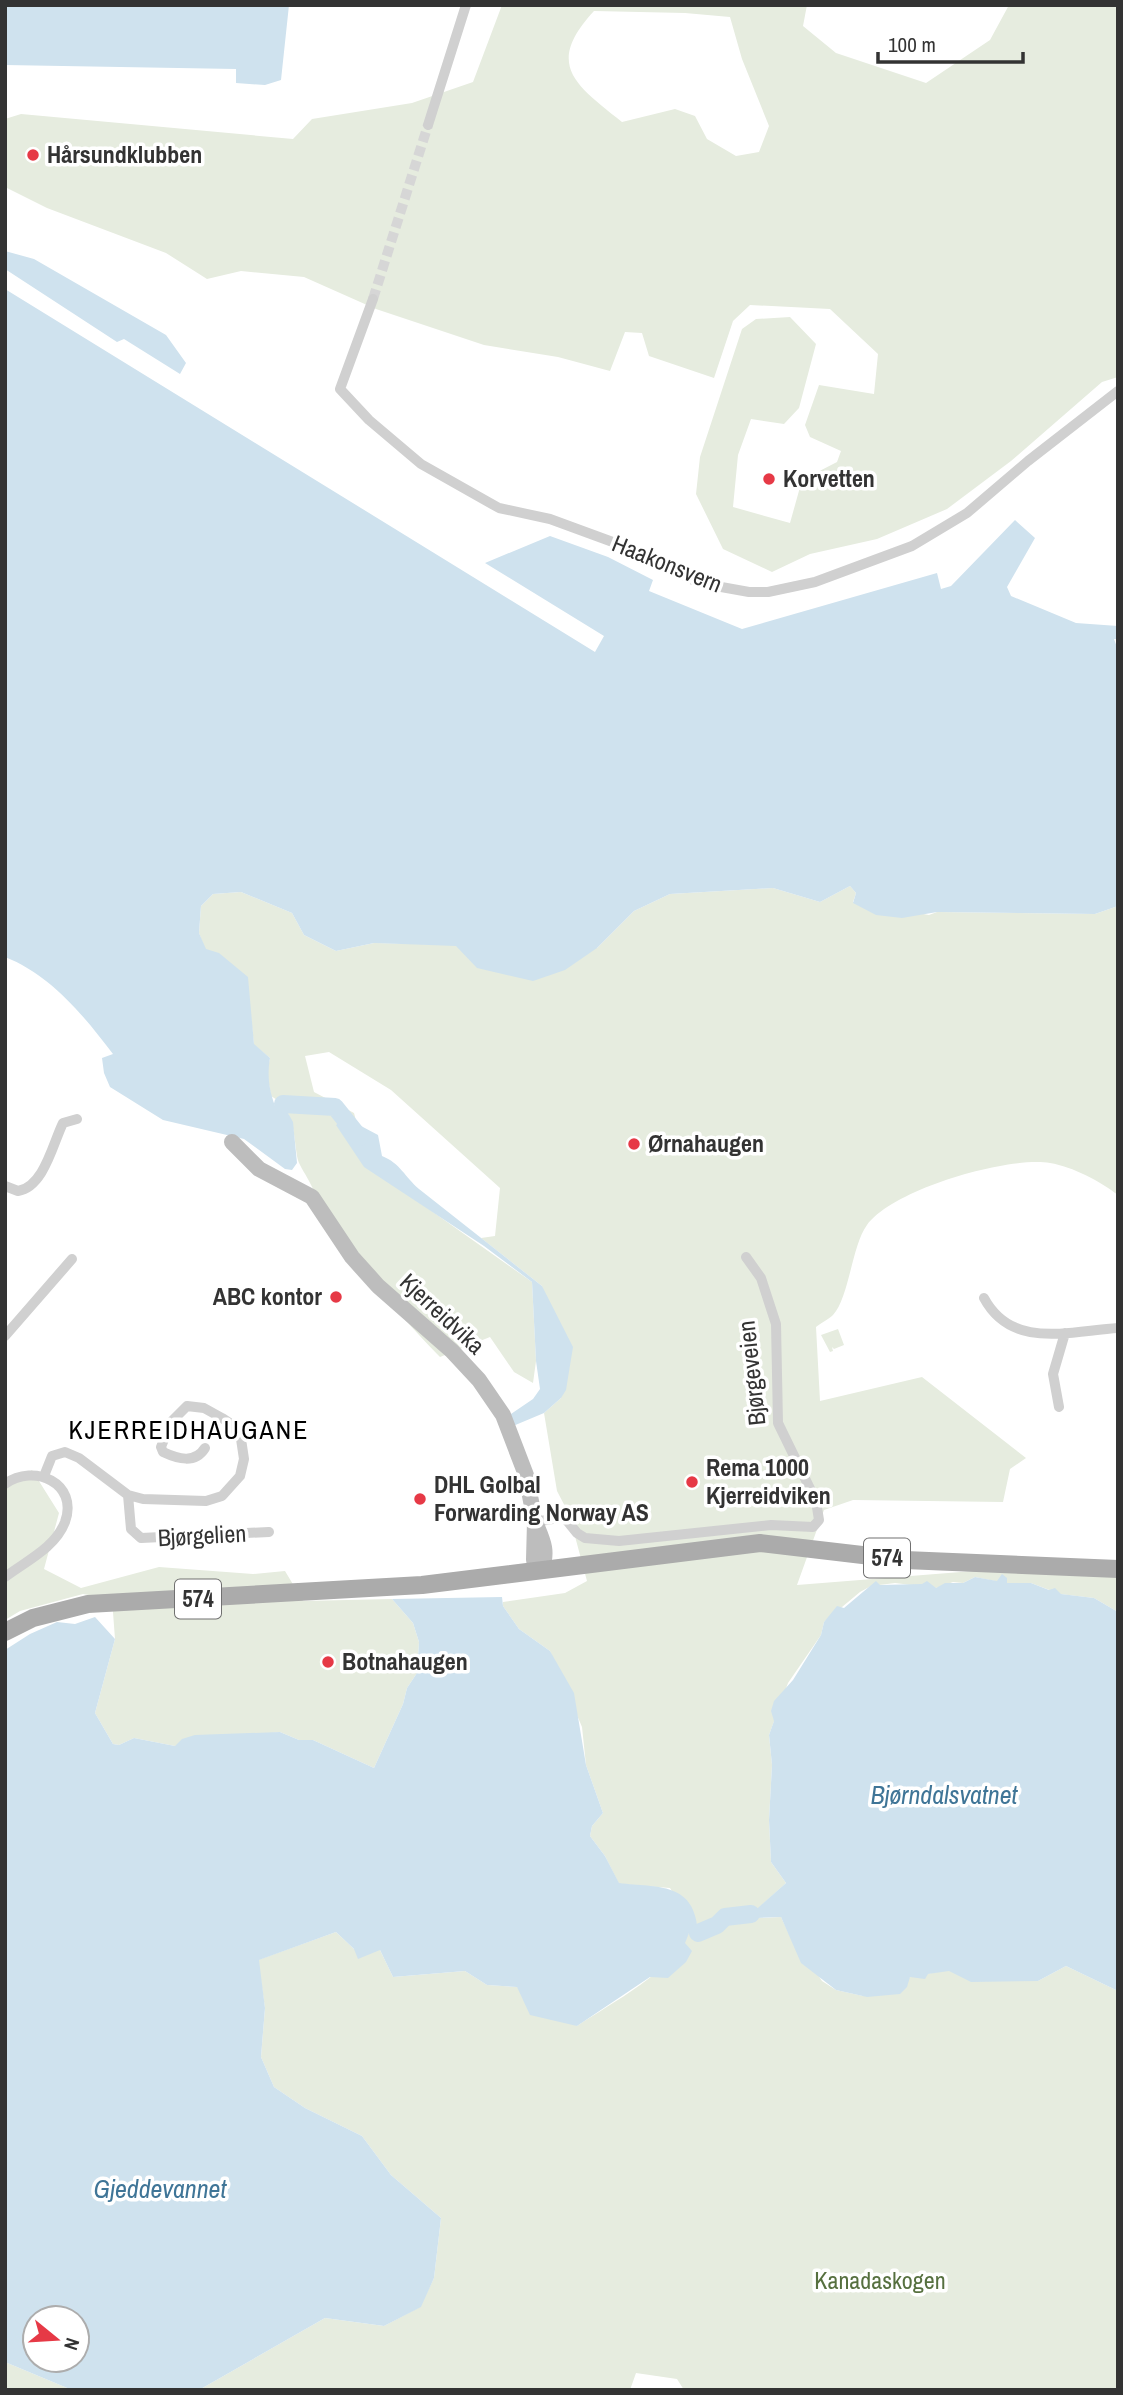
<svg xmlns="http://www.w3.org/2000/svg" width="1123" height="2395" viewBox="0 0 1123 2395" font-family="'Archivo Narrow',sans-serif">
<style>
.green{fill:#e6ecdf;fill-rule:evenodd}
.water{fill:#cfe2ee;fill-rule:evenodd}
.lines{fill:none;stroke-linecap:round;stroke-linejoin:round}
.river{stroke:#cfe2ee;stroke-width:18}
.street-tunnel{stroke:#d6d6d6;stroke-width:10;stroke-dasharray:10 5;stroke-linecap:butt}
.street{stroke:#d0d0d0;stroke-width:10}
.secondary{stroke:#bdbdbd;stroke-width:16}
.primary{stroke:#ababab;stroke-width:18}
.poi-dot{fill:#e63946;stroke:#fff;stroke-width:2.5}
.labels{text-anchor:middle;stroke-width:7;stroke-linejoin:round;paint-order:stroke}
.shield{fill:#fff;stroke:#707070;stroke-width:2}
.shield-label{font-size:23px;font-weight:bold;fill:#333}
.poi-label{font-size:24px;font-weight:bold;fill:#333;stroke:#fff;text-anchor:start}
.street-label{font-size:24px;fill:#333;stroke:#fff}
.park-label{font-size:24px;fill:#56703f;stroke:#fff}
.neighbourhood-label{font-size:26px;letter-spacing:2px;fill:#000;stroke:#fff}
.water-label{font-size:26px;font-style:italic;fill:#3f7597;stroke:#fff}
</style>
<rect width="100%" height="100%" fill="#fff"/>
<path class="green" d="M502 5H807L803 26 836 53 926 83 990 40 1009 5H1118V377L1102 382 1011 461 947 509 877 539 810 554 772 572 723 549 696 494 700 457 742 329 756 319 790 317 816 344 799 408 784 424 751 419 738 455 733 507 790 523 802 480 837 462 841 451 810 437 805 425 819 385 874 394 878 354 830 309 750 305 733 321 714 378 649 356 642 333 625 332 610 371 558 357 484 345 376 309 304 277 241 271 207 279 166 253 47 208 5 187V119L21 114 293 139 312 119 412 103 473 82ZM594 11 685 13 730 17 742 59 769 126 759 152 736 156 707 139 695 116 675 109 622 122C576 85 544 65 594 11Z
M850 886 856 893 853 902 929 915 937 912 1095 914 1118 906V1195C1100 1181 1073 1167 1050 1163 1008 1156 893 1189 867 1225 852 1245 849 1298 833 1315 829 1319 821 1323 816 1327L820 1401 922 1377 1026 1458 1010 1469 1003 1502 853 1500 824 1510 797 1585 986 1570 1118 1577V1612L1094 1598 1060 1594 1031 1583 1015 1585 975 1577 963 1583 953 1582 936 1588 895 1583 871 1586 860 1592 824 1622 821 1635 788 1683 769 1735 772 1765 769 1820 771 1862 786 1883 754 1912 760 1918 781 1917 803 1964 816 1972 822 1981 836 1990 863 1996 896 1993 910 1977 954 1969 1018 1981H1038L1066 1966 1118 1991V2390H684L677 2379 636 2373 630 2390H199L325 2318 384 2326 420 2307 434 2278 441 2218 391 2175 362 2136 305 2108 274 2087 261 2057 265 2008 258 1960 336 1932 354 1949 380 1950 393 1977 465 1971 487 1985 517 1987 577 2026C611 2003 674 1971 689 1932L697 1933 670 1888 619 1884 605 1856 590 1836 592 1826 603 1813 586 1765 582 1727 550 1651 519 1629 503 1606V1602L565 1593 587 1581 569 1514 557 1491 544 1413 561 1398 542 1286 481 1238 495 1236 500 1188 391 1090 329 1052 305 1056 314 1092 354 1113 357 1124 346 1118 392 1183 532 1282 536 1361 533 1383 514 1372 490 1337 440 1357C389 1305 341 1246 309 1181 305 1173 298 1164 297 1156 293 1132 295 1110 271 1096L267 1073 270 1058 254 1045 248 990 205 949 199 933 201 906 213 894 241 892 292 913 304 935 336 951 374 943 597 948 634 911 670 894 773 888 820 902Z
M838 1329 844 1345 834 1349 832 1347 833 1351 830 1352 821 1335Z
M32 1470 59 1513 44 1569 81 1588 159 1567 253 1574 285 1571 303 1601 392 1599 413 1623 419 1642 417 1673 407 1688 403 1704 374 1768 313 1740H299L280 1732 175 1746 134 1738 119 1745 113 1744 95 1713 115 1639 112 1599 83 1594 20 1611 5 1620V1489Z
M5 2362 72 2390H5Z"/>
<path class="water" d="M5 5H289L281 80 265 85 236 83V69L5 65Z
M5 251 34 259 166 335 186 363 180 374 124 339 117 342 5 269Z
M5 289 595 652 604 636 485 563 550 536 608 557 653 580 649 591 742 629 937 573 941 589 951 586 1015 520 1035 538 1007 587 1011 596 1076 623 1118 626V639H1114L1118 650V906L1095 914 937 912 902 918 876 915 853 903 856 893 850 886 820 902 773 888 670 894 634 911 597 948 565 970 533 981 477 968 456 946 374 943 336 951 304 935 292 913 241 892 213 894 201 906 199 933 206 949 219 953 248 977 254 1044 270 1058C267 1076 269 1089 275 1106L283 1104 293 1122 297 1163 292 1170 285 1169 244 1139 163 1120 110 1087 104 1073 102 1058 113 1054C84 1016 51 975 5 957Z
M346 1118 378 1135 382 1156C400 1163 405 1177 419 1189L542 1286 573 1347 566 1390 561 1398 544 1413 513 1426 508 1416 533 1399 540 1389 536 1361 532 1282 484 1246 364 1167 336 1125Z
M1002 1574 1007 1578V1583H1031L1049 1590 1055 1588 1061 1594 1094 1598 1118 1612V1991L1066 1966 1038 1981 971 1982 949 1971 928 1974 925 1979 910 1977 907 1987 900 1994 867 1997 836 1990 801 1963 781 1917 754 1918 751 1914 786 1883 771 1862 769 1820 772 1765 769 1735 774 1721 771 1711 774 1701 793 1680 821 1635 824 1622 837 1606 844 1608 876 1581 880 1585 922 1584 927 1581 936 1588 945 1583H963L975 1577 997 1581Z
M502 1597 503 1606 519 1629 550 1651 574 1693 586 1765 603 1813 592 1826 590 1836 605 1856 619 1883C658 1888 695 1881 698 1933H689L685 1943 692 1951 686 1962 668 1978 650 1977 577 2026 530 2015 517 1987 487 1985 465 1971 393 1977 380 1950 358 1959 354 1949 336 1932 259 1960 265 2008 261 2057 274 2087 305 2108 362 2136 391 2175 441 2218 434 2278 421 2307 384 2326 325 2318 199 2390H72L5 2362V1650L30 1634 57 1622 75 1624 95 1617 115 1639 95 1713 113 1744 119 1745 134 1738 175 1746 182 1739 195 1735 280 1732 299 1740H313L374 1768 403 1704 407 1688 417 1673 419 1642 413 1623 392 1599ZM77 2318V2360H35V2318Z"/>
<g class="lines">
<path class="river" d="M283 1104 335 1107 359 1137
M698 1933 717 1925 725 1917 751 1914"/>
<path class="street-tunnel" d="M373 299 428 125"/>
<path class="street" d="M428 125 466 5
M373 299 340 389 369 420 421 464 499 508 550 519 629 548 699 583 749 592H768L815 582 912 546 967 513 1028 461 1118 391
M5 1186 18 1191C44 1187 53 1143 63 1123L77 1119
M984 1298C1012 1350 1069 1331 1118 1328
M5 1336 72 1259
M1059 1407 1053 1374 1065 1333
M44 1476 52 1456 65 1452 79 1458 128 1495 143 1499 206 1501 222 1496 240 1476 244 1459 241 1439 231 1424 222 1418 204 1408 187 1406 171 1422 161 1447 163 1452C178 1459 195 1464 205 1448
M5 1484C34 1463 79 1483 65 1522 55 1548 26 1561 5 1577
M128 1495 131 1529 141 1538 269 1532
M535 1522 564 1517 577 1533 585 1538 619 1541 771 1525 813 1527 819 1520 816 1501 778 1423 776 1324 761 1278 746 1257"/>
<path class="secondary" d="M232 1142 259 1169 312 1197 352 1257 378 1286 452 1351 479 1380 503 1415 526 1475 535 1522 534 1560 541 1569C549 1551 542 1539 535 1522"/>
<path class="primary" d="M5 1632 33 1618 88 1604 422 1585 760 1543 905 1560 1118 1569"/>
</g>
<g class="poi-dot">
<circle cx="33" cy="155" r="7"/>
<circle cx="769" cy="479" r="7"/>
<circle cx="634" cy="1144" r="7"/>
<circle cx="336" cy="1297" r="7"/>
<circle cx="692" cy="1482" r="7"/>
<circle cx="420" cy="1499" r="7"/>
<circle cx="328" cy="1662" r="7"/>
</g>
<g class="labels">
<g class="shield">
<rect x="864" y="1538.5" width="46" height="39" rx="5"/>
<rect x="175" y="1579.5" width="46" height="39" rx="5"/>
</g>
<g class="shield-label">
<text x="887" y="1566">574</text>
<text x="198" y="1607">574</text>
</g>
<g class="poi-label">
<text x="47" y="163">Hårsundklubben</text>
<text x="783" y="487">Korvetten</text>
<text x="648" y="1152">Ørnahaugen</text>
<text x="322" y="1305" text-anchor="end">ABC kontor</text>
<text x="706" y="1476">Rema 1000<tspan x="706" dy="28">Kjerreidviken</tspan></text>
<text x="434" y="1493">DHL Golbal<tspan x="434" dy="28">Forwarding Norway AS</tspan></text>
<text x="342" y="1670">Botnahaugen</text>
</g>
<g class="street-label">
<text transform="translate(667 564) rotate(22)" y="8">Haakonsvern</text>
<text transform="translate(442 1314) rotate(43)" y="8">Kjerreidvika</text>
<text transform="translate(752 1373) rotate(-96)" y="8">Bjørgeveien</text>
<text transform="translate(202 1536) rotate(-3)" y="8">Bjørgelien</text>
</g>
<g class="park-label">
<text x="880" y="2289">Kanadaskogen</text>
</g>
<g class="neighbourhood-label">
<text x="189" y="1439">KJERREIDHAUGANE</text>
</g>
<g class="water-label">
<text x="944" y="1804">Bjørndalsvatnet</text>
<text x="160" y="2198">Gjeddevannet</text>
</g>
</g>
<rect width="1123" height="2395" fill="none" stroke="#333333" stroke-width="14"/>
<g transform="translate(56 2339) rotate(108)"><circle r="33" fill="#ffffff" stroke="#adadad" stroke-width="2"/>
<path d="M0-5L12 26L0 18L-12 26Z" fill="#e63946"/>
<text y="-10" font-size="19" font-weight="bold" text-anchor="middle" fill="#333333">N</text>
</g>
<path d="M878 52v10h145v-10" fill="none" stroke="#333333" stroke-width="3.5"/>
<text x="888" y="52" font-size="21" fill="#333333" stroke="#ffffff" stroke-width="5" paint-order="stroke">100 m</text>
</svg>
